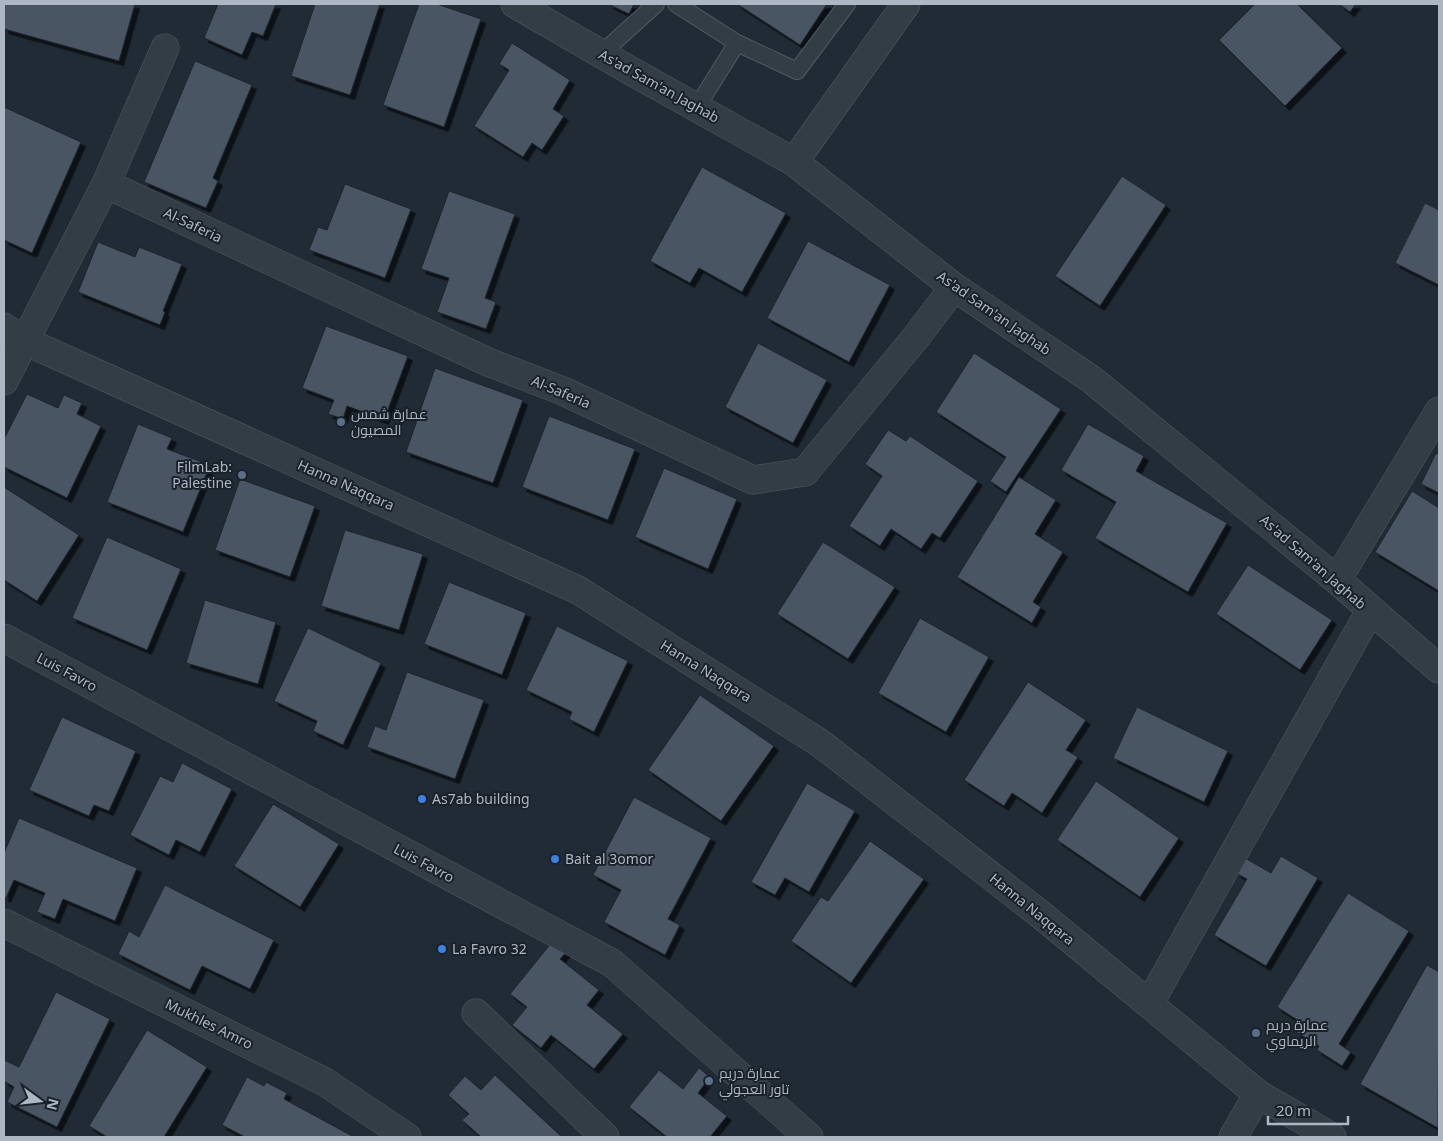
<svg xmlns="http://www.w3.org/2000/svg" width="1443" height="1141" viewBox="0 0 1443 1141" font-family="'Noto Sans',Cairo,sans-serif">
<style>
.building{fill:#485562;stroke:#1b242d;filter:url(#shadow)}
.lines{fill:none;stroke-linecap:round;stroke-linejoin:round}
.service-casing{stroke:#515a64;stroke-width:18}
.minor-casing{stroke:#515a64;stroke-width:29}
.service{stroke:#333d46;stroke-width:16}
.minor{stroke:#333d46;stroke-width:28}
.service-dot{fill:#5c6f8a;stroke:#19222b;stroke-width:2}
.shop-dot{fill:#3f7fe0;stroke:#19222b;stroke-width:2}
.labels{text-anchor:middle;stroke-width:4;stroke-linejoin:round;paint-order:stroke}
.street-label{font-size:14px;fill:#adb7c3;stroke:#19222b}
.poi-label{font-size:14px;fill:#adb7c3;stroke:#19222b;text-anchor:start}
</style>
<defs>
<filter id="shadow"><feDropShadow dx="4.5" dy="4.5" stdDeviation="0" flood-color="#0009"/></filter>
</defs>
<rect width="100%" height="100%" fill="#202b36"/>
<path class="building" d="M4 4H135L119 61 4 29Z
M218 4H276L263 36 252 32 242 55 204 38Z
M315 4H380L350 95 291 76Z
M419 4H437L481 19 444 127 383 105Z
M608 4H634L629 14Z
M737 4H827L800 45Z
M1255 4H1297L1342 48 1285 106 1219 40Z
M1339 4H1356L1350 12Z
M512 43 570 80 553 109 564 116 542 150 532 143 523 157 474 126 509 70 499 64Z
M195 61 252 85 213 178 218 181 206 208 144 182Z
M4 107 81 142 32 253 4 240Z
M702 167 786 213 742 292 699 268 690 283 650 261Z
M1122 176 1166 205 1100 306 1055 276Z
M345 184 411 209 385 278 309 250 318 227 327 230Z
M449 191 515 214 485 298 496 302 486 329 437 312 449 278 421 269Z
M1425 203 1439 210V285L1395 263Z
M808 241 890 285 849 362 767 318Z
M98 242 135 257 139 247 182 264 163 311 165 312 160 325 78 292Z
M326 326 408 356 384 420 347 406 343 419 328 414 334 400 302 388Z
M758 343 827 380 793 443 725 407Z
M974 353 1061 409 1006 492 990 481 1006 457 936 412Z
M435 368 523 400 493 483 406 452Z
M27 394 58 408 64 395 82 403 77 414 101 426 67 498 4 467V439Z
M549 416 635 449 608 520 522 487Z
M138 424 172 438 167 449 210 465 183 532 107 502Z
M1088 424 1144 456 1136 471 1227 523 1188 592 1095 538 1116 502 1061 470Z
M888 430 906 441 910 436 978 481 940 538 932 533 921 549 891 529 880 546 849 526 882 476 865 464Z
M1436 453 1439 455V493L1421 484Z
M664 468 737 499 708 569 635 537Z
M1019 477 1056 500 1035 534 1063 552 1033 602 1041 607 1032 623 957 577Z
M240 479 315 506 290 577 215 550Z
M4 487 79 535 37 601 4 580Z
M1412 491 1439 508V591L1375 552Z
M345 530 423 554 399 630 321 606Z
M107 537 181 569 147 650 72 618Z
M823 542 895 587 848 659 777 614Z
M1248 565 1332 620 1300 670 1216 614Z
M449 582 526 613 502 675 424 644Z
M205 600 276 622 258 684 186 663Z
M920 618 989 657 946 732 878 693Z
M557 626 628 661 594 732 569 719 572 712 526 690Z
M308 628 381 663 343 745 313 731 317 721 274 701Z
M407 672 484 700 455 779 367 747 375 726 386 730Z
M1028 682 1086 720 1066 750 1078 757 1042 813 1012 793 1004 806 964 780Z
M700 695 774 746 721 821 648 770Z
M1137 707 1228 751 1204 802 1113 758Z
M62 717 136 751 109 811 94 805 89 816 29 790Z
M182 763 232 789 200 852 176 840 169 855 130 835 160 776 173 782Z
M1096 781 1179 838 1140 897 1057 840Z
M807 783 855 811 809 892 785 878 775 895 751 882Z
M634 797 711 838 668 919 680 925 665 955 604 922 621 890 593 875Z
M273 804 339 844 300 907 234 866Z
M19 818 137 868 115 921 63 899 55 919 37 912 45 893 14 880 6 898 4 897V853Z
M870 841 924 879 851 983 791 941 821 897 828 901Z
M1281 856 1318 878 1266 966 1214 935 1247 879 1236 873 1245 858 1271 873Z
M165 885 274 940 250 989 202 966 190 990 118 954 129 931 139 937Z
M1348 893 1409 931 1339 1044 1351 1052 1342 1066 1317 1050 1319 1046 1296 1032 1302 1023 1277 1007Z
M556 937 570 948 560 959 599 990 587 1005 623 1034 594 1069 551 1035 541 1048 512 1025 527 1007 510 994Z
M1427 965 1439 972 1438 1128 1360 1084Z
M56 992 110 1019 57 1127 7 1102 14 1087 4 1081V1060L19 1067Z
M147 1030 207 1067 164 1137H107L89 1126Z
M699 1068 710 1077 698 1093 727 1116 710 1137H667L629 1107 659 1070 683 1089Z
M495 1075 562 1137H481L462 1120 469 1114 448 1095 465 1076 481 1090Z
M247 1077 264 1086 266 1082 287 1093 284 1099 354 1137H245L222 1125Z"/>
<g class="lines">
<defs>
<path id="service" d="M676 4 737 43 697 107
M737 43 797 71 847 4
M601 54 656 4"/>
<path id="minor" d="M515 4 631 71 794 162 954 287 1091 379 1337 580 1439 669
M794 162 906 4
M106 184 488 362 563 391 753 480 805 472 917 336 954 287
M4 327 25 341 578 590 820 743 1040 914 1258 1094 1332 1137
M4 381 106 184 165 48
M1337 580 1439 411
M4 638 612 963 809 1137
M4 923 325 1082 407 1137
M1149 1004 1370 611
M476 1013 605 1137
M1233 1137 1258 1094"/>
</defs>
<use href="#service" class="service-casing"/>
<use href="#minor" class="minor-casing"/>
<use href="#service" class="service"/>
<use href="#minor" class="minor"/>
</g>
<g class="service-dot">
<circle cx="341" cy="422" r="5"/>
<circle cx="242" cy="475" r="5"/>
<circle cx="1256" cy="1033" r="5"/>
<circle cx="709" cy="1081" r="5"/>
</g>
<g class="shop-dot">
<circle cx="422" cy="799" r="5"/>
<circle cx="555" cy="859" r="5"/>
<circle cx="442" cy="949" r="5"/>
</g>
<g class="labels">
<g class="street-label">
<text transform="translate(659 86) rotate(29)" y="5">As'ad Sam'an Jaghab</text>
<text transform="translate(193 225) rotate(25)" y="5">Al-Saferia</text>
<text transform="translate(994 313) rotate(35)" y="5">As'ad Sam'an Jaghab</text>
<text transform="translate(561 392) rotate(23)" y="5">Al-Saferia</text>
<text transform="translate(346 485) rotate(24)" y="5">Hanna Naqqara</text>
<text transform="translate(1313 562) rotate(41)" y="5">As'ad Sam'an Jaghab</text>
<text transform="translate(706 671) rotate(32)" y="5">Hanna Naqqara</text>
<text transform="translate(67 672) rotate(28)" y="5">Luis Favro</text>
<text transform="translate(424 863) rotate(28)" y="5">Luis Favro</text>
<text transform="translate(1032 909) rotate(39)" y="5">Hanna Naqqara</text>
<text transform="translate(209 1024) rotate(26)" y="5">Mukhles Amro</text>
</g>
<g class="poi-label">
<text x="351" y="419">عمارة شمس<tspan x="351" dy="16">المصيون</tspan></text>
<text x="232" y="472" text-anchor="end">FilmLab:<tspan x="232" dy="16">Palestine</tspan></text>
<text x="432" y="804">As7ab building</text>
<text x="565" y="864">Bait al 3omor</text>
<text x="452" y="954">La Favro 32</text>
<text x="1266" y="1030">عمارة دريم<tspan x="1266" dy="16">الريماوي</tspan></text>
<text x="719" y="1078">عمارة دريم<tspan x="719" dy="16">تاور العجولي</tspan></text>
</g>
</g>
<rect width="1443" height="1141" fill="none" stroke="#adb7c3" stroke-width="10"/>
<g transform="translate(40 1101) rotate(105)" stroke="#19222b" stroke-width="4" paint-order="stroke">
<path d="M0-4L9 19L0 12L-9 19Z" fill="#adb7c3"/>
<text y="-8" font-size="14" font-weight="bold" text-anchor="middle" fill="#adb7c3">N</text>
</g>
<path d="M1268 1116v8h80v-8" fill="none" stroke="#adb7c3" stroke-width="2.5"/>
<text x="1276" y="1116" font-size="15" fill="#adb7c3" stroke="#19222b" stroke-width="4" paint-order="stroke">20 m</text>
</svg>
